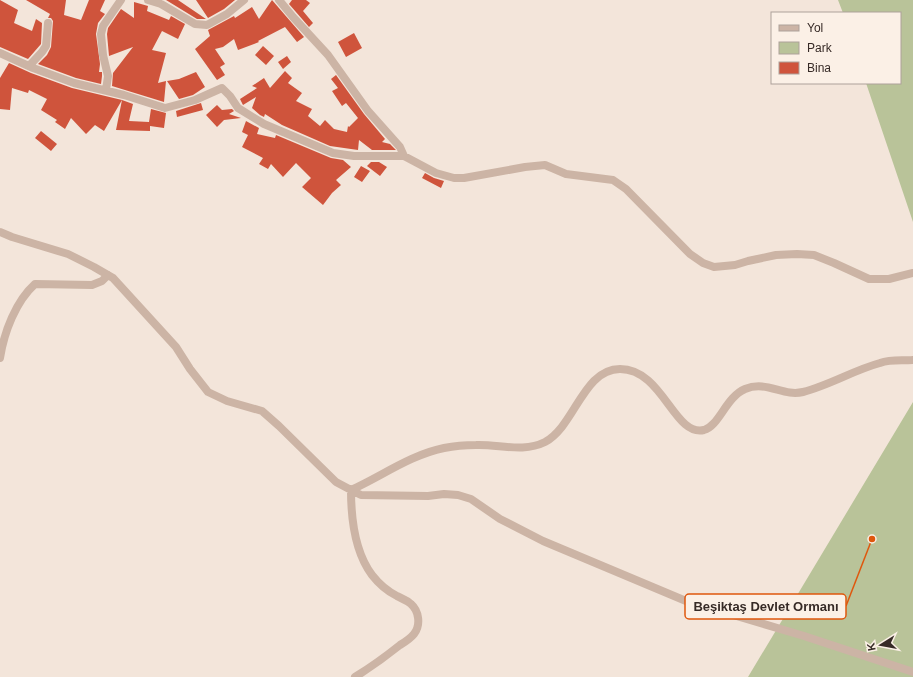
<svg xmlns="http://www.w3.org/2000/svg" width="913" height="677" viewBox="0 0 913 677" font-family="Helvetica,sans-serif">
<style>
.green{fill:#b9c399}
.building{fill:#cf543c}
.lines{fill:none;stroke-linecap:round;stroke-linejoin:round}
.street{stroke:#ccb4a5;stroke-width:8}
.leader{fill:none;stroke:#df570d;stroke-width:1.5}
.callout-dot{fill:#df570d;stroke:#fbf0e6;stroke-width:1.5}
.callout{fill:#fbf0e6;stroke:#df570d;stroke-width:1.5}
.callout-label{font-size:13px;text-anchor:middle;font-weight:bold;fill:#372b27}
</style>
<rect width="100%" height="100%" fill="#f3e5da"/>
<path class="green" d="M838 0H913V222L866 83H900V13H843Z
M913 402V677H748Z"/>
<path class="building" d="M0 0 18 10 14 23 32 31 36 19 42 23 41 44 28 59 0 47Z
M26 0H66L64 15 81 20 89 0H105L100 11 105 14 98 23 96 34 100 64 99 72H102V76L101 84 76 78 38 64 47 55 51 47 53 21 51 18H48L50 14Z
M166 0H178L206 19H197Z
M196 0H235L224 9 208 18Z
M272 0 304 37 297 42 285 27 258 41 259 42 238 50 234 39 223 47 215 49 225 64 220 67 225 75 217 80 195 49 210 36 208 30 234 16 235 18 252 7 259 19Z
M292 0H306L310 3 303 11 313 23 309 27 289 4Z
M134 2 148 6 147 11 169 20 171 16 185 24 178 39 162 31 152 50 166 53 158 83 166 81 164 102 112 86 113 73 133 47 109 56 107 34 108 28 121 9 134 18Z
M354 33 362 48 346 57 338 42Z
M263 46 274 56 266 65 255 55Z
M287 56 291 62 283 69 278 62Z
M9 63 31 73 72 88 122 100 104 131 95 125 86 134 71 118 65 129 55 122 57 120 41 110 47 99 29 90 28 93 12 88 10 110 0 109V78Z
M285 71 292 78 288 83 302 93 296 101 312 109 308 116 320 126 325 120 334 129 347 132 348 126 349 127 358 118 346 103 342 106 332 91 338 88 331 79 336 75 364 114 385 139 382 142 390 144 396 150H372L359 140 358 150 330 146 282 125 265 114 264 117 260 115 252 108 256 97 243 105 240 99 257 88 252 86 264 78 270 88Z
M196 72 205 87 193 95 179 99 167 81 179 79Z
M122 100 133 104 129 121 149 122 151 109 166 113 164 128 150 126V131L116 130Z
M201 103 203 110 177 117 176 111Z
M217 105 222 110 232 109 234 111 229 114 241 118 224 120 217 127 206 115Z
M246 121 259 128 257 134 275 138 276 135 331 158 343 160 351 167 336 180 341 185 332 193 323 205 302 187 311 178 296 163 283 177 271 164 268 169 259 164 263 158 242 147 248 135 242 132Z
M41 131 57 144 51 151 35 138Z
M371 162H379L387 167 380 176 367 166Z
M361 166 370 171 362 182 354 177Z
M425 173 434 178 444 181 441 188 422 178Z"/>
<g class="lines">
<path class="street" d="M148 0 161 4 195 24 207 25 227 14 244 0
M279 0 293 17 328 55 368 111 400 147 404 156
M0 53 33 68 74 83 124 95 165 108 195 100 222 88 230 96 238 108 264 124 333 153 354 156H404L436 173 454 178H464L525 167 545 165 566 174 613 180 626 189 690 254 703 263 714 267 735 265 748 261 776 255 797 254 814 255 834 263 869 279H889L913 273
M29 66 42 52 46 46 48 23
M106 90 108 76 103 55 101 34 103 26 121 0
M0 232 12 237 68 254 94 267 113 278 176 347 190 369 208 392 227 401 262 411 279 426 336 482 351 490 361 495 428 496 444 494 458 495 471 499 500 519 543 541 686 601 804 636 913 672
M0 358C4 332 16 301 35 284L92 285 102 281 108 275
M355 677C371 667 385 657 400 645 405 642 410 639 414 634 421 625 419 611 411 604 407 600 402 599 397 596 387 591 379 584 372 575 354 551 351 518 351 490 382 476 410 455 444 448 454 446 466 445 476 445 499 444 523 453 545 442 575 426 583 369 620 369 663 369 674 437 704 430 719 426 726 397 745 389 767 380 783 397 803 392 830 385 854 370 880 363 891 359 902 361 913 360"/>
</g>
<path class="leader" d="M872 539L846 606"/>
<circle class="callout-dot" cx="872" cy="539" r="4"/>
<rect class="callout" x="685" y="594" width="161" height="25" rx="4"/>
<g class="callout-label">
<text x="766" y="611">Beşiktaş Devlet Ormanı</text>
</g>
<rect x="771" y="12" width="130" height="72" fill="#fbf0e6" stroke="#ada19a"/>
<rect x="779" y="25" width="20" height="6" fill="#ccb4a5" stroke="#ada19a"/>
<text x="807" y="32" font-size="12" fill="#372b27">Yol</text>
<rect x="779" y="42" width="20" height="12" fill="#b9c399" stroke="#ada19a"/>
<text x="807" y="52" font-size="12" fill="#372b27">Park</text>
<rect x="779" y="62" width="20" height="12" fill="#cf543c" stroke="#ada19a"/>
<text x="807" y="72" font-size="12" fill="#372b27">Bina</text>
<g transform="translate(881 645) rotate(259)" stroke="#fbf0e6" stroke-width="3" paint-order="stroke">
<path d="M0-3L7 15L0 10L-7 15Z" fill="#372b27"/>
<text y="-6" font-size="11" font-weight="bold" text-anchor="middle" fill="#372b27">K</text>
</g>
</svg>
